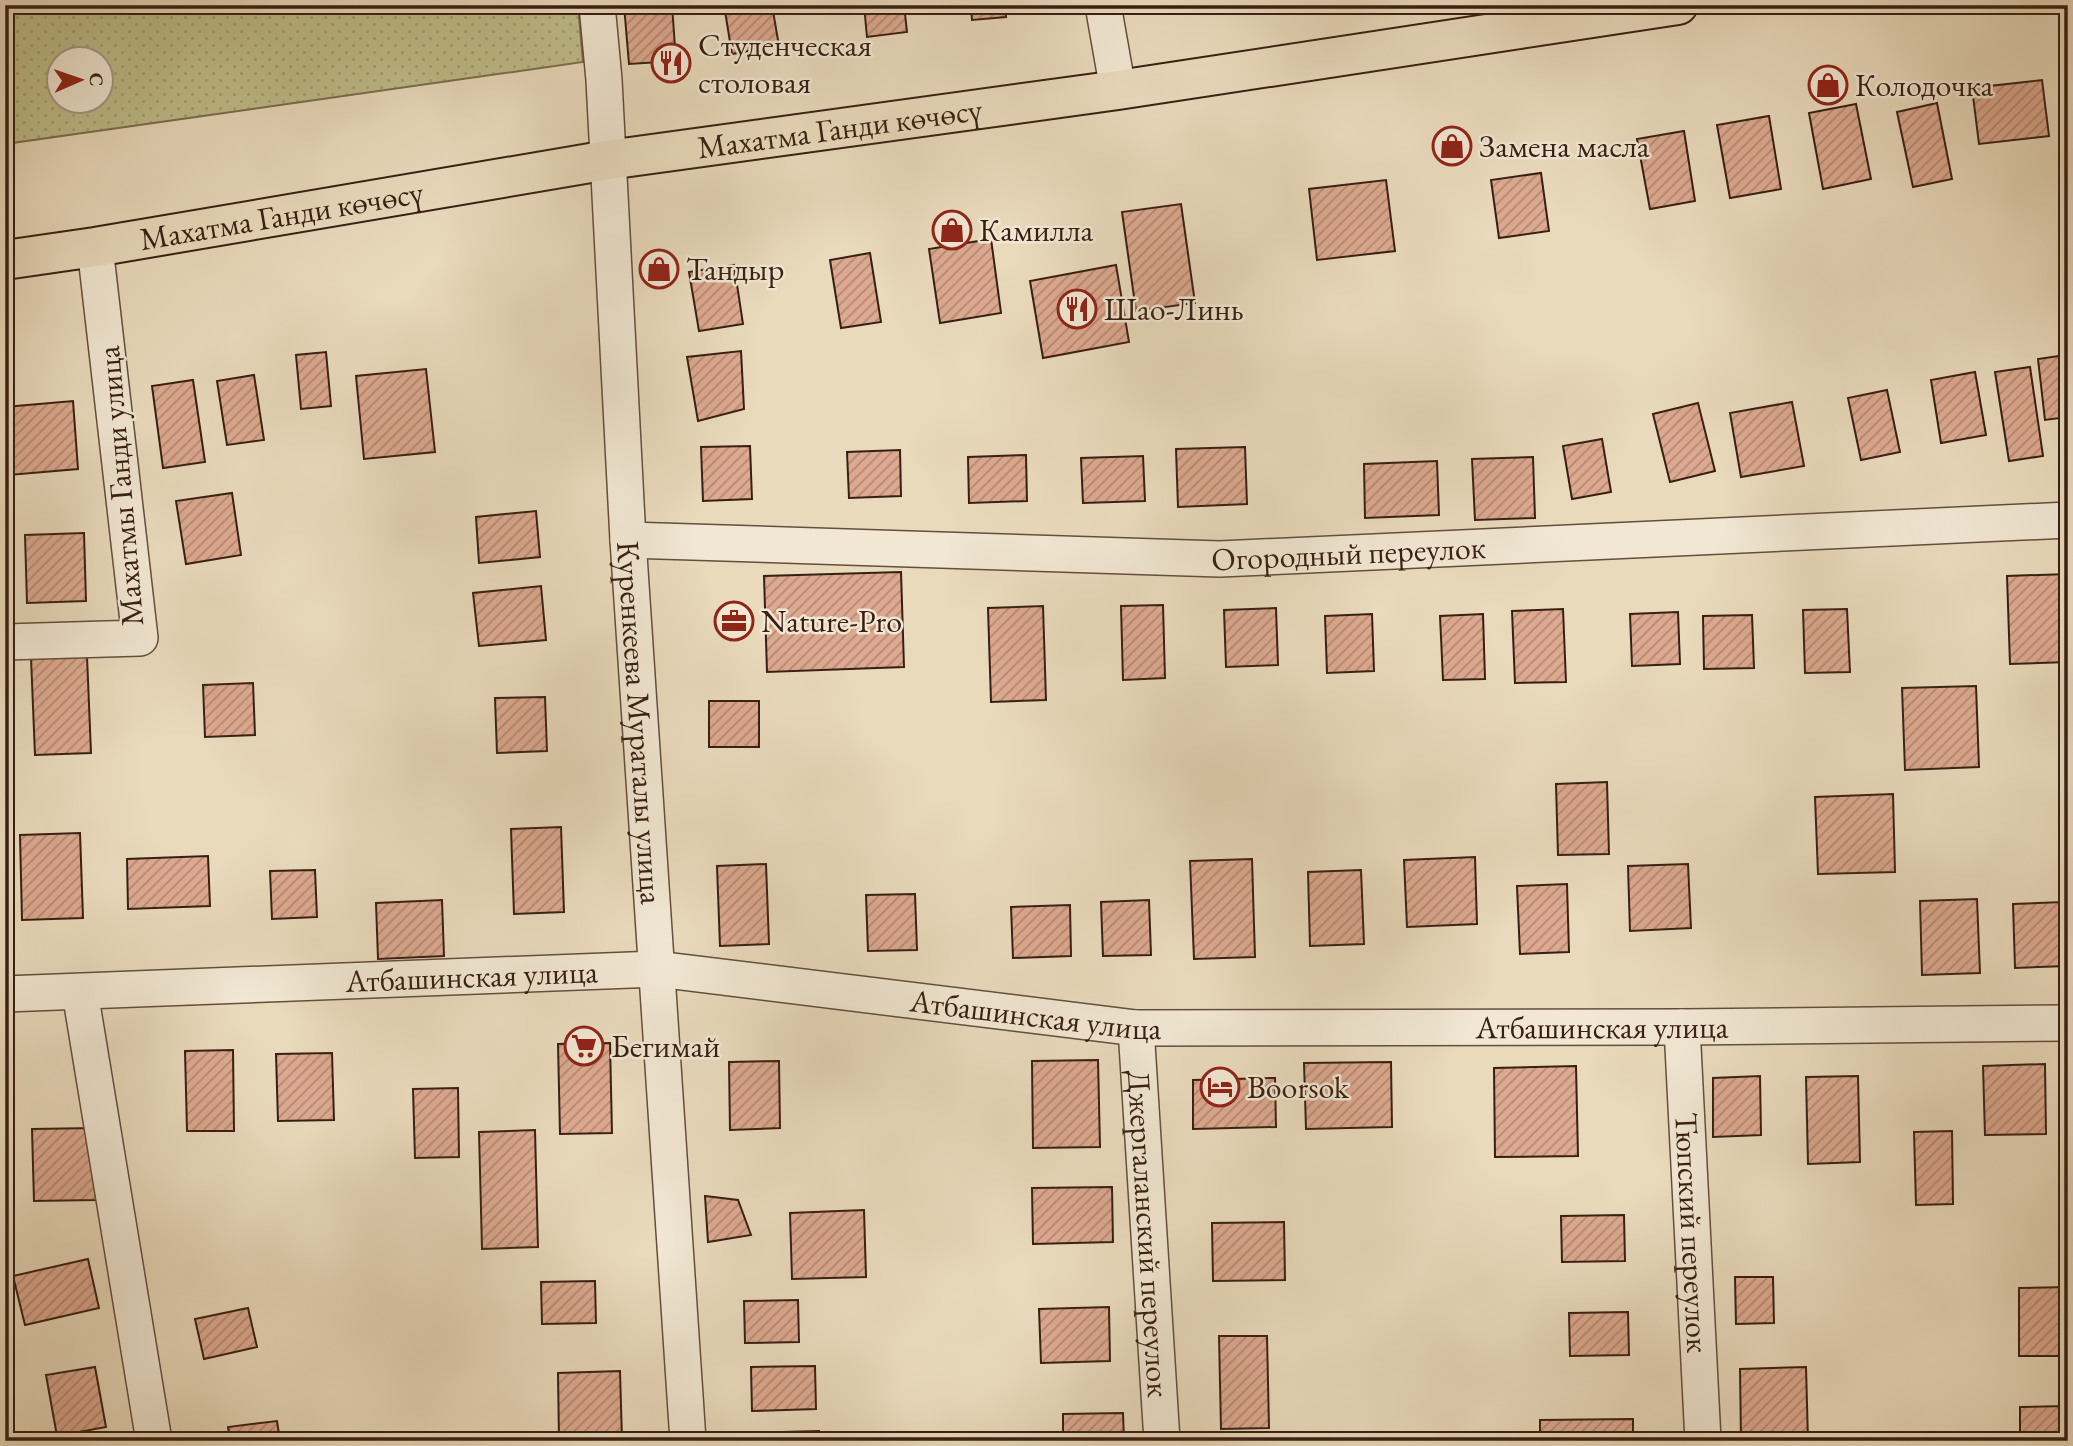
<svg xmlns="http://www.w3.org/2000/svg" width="2073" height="1446" viewBox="0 0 2073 1446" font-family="'EB Garamond',serif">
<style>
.park{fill:url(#park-dots);stroke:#7c6e4f;stroke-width:2;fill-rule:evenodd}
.building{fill:url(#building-hatch);stroke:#381f13;stroke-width:2}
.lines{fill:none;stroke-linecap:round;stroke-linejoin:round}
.lane-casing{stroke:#644e3d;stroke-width:21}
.street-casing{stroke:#644e3d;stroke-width:38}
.primary-casing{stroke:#381f13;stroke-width:42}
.lane{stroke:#f1e7d3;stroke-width:18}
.street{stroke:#f1e7d3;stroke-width:35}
.primary{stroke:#e9dabc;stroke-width:38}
.labels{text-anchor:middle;stroke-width:5;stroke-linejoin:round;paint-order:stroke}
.poi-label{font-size:32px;fill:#381f13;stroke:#f1e7d3;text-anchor:start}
.street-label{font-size:32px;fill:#381f13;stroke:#f1e7d3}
</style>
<defs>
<pattern id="park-dots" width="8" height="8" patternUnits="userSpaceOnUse" patternTransform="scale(1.75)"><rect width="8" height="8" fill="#bfbd8b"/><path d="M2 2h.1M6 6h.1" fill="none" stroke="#a5a277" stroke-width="1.8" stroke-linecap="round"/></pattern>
<pattern id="building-hatch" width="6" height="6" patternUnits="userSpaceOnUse" patternTransform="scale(1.75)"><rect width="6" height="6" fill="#dda990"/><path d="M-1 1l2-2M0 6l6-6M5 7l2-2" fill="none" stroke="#b48974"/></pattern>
</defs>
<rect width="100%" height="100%" fill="#e9dabc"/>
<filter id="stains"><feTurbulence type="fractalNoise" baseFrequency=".00286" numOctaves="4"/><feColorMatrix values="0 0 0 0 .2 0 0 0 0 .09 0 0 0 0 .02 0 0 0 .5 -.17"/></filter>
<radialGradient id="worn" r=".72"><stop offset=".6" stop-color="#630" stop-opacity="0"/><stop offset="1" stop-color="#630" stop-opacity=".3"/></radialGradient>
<path class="park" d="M5 5H578L583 62 5 144ZM60 60H102V102H60Z"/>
<path class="building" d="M624 5H672L676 61 629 64Z
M724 5H772L779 46 732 54Z
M864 5H904L907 32 867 37Z
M971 5H1005L1006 17 972 20Z
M2042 80 2049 136 1979 144 1972 88Z
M1937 103 1952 179 1913 187 1897 112Z
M1856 104 1871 179 1823 189 1809 113Z
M1769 116 1781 189 1730 198 1717 125Z
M1684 131 1695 201 1650 209 1637 139Z
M1541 173 1549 231 1499 238 1491 180Z
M1386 180 1395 251 1317 260 1309 189Z
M1181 204 1195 303 1136 311 1122 212Z
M991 239 1001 313 940 323 929 249Z
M870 253 881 322 841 328 830 260Z
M734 265 743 324 699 331 689 272Z
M1116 265 1129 342 1043 358 1030 281Z
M741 351 744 409 698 421 687 357Z
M326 352 331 406 301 409 296 355Z
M2066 355 2068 417 2045 420 2038 359Z
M2030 367 2043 456 2009 461 1995 372Z
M426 369 435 452 364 459 356 376Z
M1975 372 1986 435 1941 443 1931 380Z
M254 375 264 440 227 445 217 381Z
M193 380 205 462 163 468 152 386Z
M1887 390 1900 452 1861 460 1848 398Z
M73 401 78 469 9 475 5 436V407Z
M1792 402 1804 466 1741 477 1730 413Z
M1698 403 1715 471 1670 482 1653 414Z
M1602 439 1611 492 1572 499 1563 446Z
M750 446 752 499 703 501 701 447Z
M1245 447 1247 504 1178 507 1176 449Z
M900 450 901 496 849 498 847 452Z
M1026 455 1027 501 969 503 968 457Z
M1143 456 1145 501 1083 503 1081 458Z
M1533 457 1535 518 1475 520 1472 459Z
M1437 461 1439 515 1365 518 1364 464Z
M232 493 241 555 186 564 176 501Z
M536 511 540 557 479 563 476 517Z
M84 533 86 601 27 603 25 535Z
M901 572 904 667 767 672 764 576Z
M2068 574V662L2010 664 2007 576Z
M541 586 546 640 479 646 473 593Z
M1163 605 1165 678 1123 680 1121 606Z
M1043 606 1046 700 991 702 988 608Z
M1276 608 1278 665 1226 667 1224 610Z
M1563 609 1566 682 1515 683 1512 611Z
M1847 609 1850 672 1805 673 1803 610Z
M1678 612 1680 664 1632 666 1630 614Z
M1372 614 1374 671 1327 673 1325 616Z
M1483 614 1485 679 1443 680 1440 616Z
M1752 615 1754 668 1704 669 1703 616Z
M87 656 91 753 35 755 31 658Z
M253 683 255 735 205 737 203 685Z
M1976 686 1979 767 1905 770 1902 688Z
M545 697 547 751 497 753 495 698Z
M709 701H759V747H709Z
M1607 782 1609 854 1558 855 1556 784Z
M1893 794 1895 872 1818 874 1815 797Z
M561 827 564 912 514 914 511 829Z
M80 833 83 918 22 920 20 835Z
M208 856 210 906 128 909 127 859Z
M1475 857 1477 924 1407 927 1404 860Z
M1252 859 1255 957 1194 959 1190 861Z
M766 864 769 944 720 946 717 866Z
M1688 864 1691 928 1630 931 1628 866Z
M315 870 317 917 272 919 270 871Z
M1361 870 1364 944 1310 946 1308 872Z
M1567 884 1569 952 1520 954 1517 886Z
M915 894 917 950 868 951 866 895Z
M1977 899 1980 973 1922 975 1920 901Z
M442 900 444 956 378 959 376 903Z
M1149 900 1151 955 1103 956 1101 902Z
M2063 902 2066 966 2015 968 2013 904Z
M1070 905 1071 956 1013 958 1011 907Z
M610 1043 612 1133 560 1134 558 1044Z
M233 1050 234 1131H187L185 1051Z
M332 1053 334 1120 278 1121 276 1054Z
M1098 1060 1100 1147 1033 1148 1032 1061Z
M779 1061 780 1128 730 1130 729 1062Z
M1391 1062 1392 1127 1306 1129 1304 1063Z
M2045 1064 2046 1134 1985 1135 1983 1066Z
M1576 1066 1578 1156 1495 1157 1494 1068Z
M1760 1076 1761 1135 1713 1137V1078Z
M1858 1076 1860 1162 1808 1164 1806 1077Z
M1275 1078 1276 1127 1193 1129V1080Z
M458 1088 459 1157 415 1158 413 1089Z
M95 1128 96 1200 34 1201 32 1129Z
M535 1130 538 1247 482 1249 479 1132Z
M1952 1131 1953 1204 1916 1205 1914 1132Z
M1112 1187 1113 1242 1033 1244 1032 1188Z
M705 1196 738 1200 751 1235 708 1242Z
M864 1210 866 1277 792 1279 790 1213Z
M1624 1215 1625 1261 1562 1262 1561 1216Z
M1284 1222 1285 1280 1213 1281 1212 1223Z
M88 1259 99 1308 25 1325 13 1276Z
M1735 1277H1773L1774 1323 1736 1324Z
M595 1281 596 1323 542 1324 541 1282Z
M2068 1287V1356H2019V1288Z
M798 1300 799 1342 745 1343 744 1301Z
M1109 1307 1110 1361 1041 1363 1039 1309Z
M248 1308 257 1347 204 1359 195 1319Z
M1628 1312 1629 1355 1570 1356 1569 1313Z
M1219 1336H1267L1269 1428 1221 1429Z
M815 1366 816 1409 752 1411 751 1367Z
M95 1367 106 1427 57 1436 46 1375Z
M1806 1367 1808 1441H1741L1740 1369Z
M620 1371 622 1440 559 1441 558 1373Z
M2066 1406V1441H2020V1407Z
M1123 1413 1124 1441H1063V1414Z
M1633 1419V1441H1540V1420Z
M277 1421 280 1441H230L228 1427Z
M819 1431V1441H747V1433Z"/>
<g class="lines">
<defs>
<path id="lane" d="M1510 5 1514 30"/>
<g id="street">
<path id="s1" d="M597 5 604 80 628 540 688 1441"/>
<path d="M1103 5 1118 90"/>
<path id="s2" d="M628 540 1220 559 2068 520"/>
<path d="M5 642 140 638 95 247"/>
<path d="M80 992 154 1441"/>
<path id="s3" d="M5 994 657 969 1136 1028 1682 1027 2068 1023"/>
<path id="s4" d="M1682 1027 1703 1441"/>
<path id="s5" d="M1136 1028 1162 1441"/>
</g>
<g id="primary">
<path id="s6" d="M5 260 95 247 608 160 1118 90 1678 5"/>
</g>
</defs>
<use href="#lane" class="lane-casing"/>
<use href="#street" class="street-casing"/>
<use href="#primary" class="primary-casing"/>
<use href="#lane" class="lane"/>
<use href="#street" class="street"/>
<use href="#primary" class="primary"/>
</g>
<defs>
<symbol id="restaurant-ring" viewBox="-11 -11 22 22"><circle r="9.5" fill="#f1e7d3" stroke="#8f2418" stroke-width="1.5"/><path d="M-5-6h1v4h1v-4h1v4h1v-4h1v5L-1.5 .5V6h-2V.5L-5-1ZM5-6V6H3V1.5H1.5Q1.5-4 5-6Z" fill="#8f2418"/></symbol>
<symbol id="shop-ring" viewBox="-11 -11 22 22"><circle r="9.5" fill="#f1e7d3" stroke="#8f2418" stroke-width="1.5"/><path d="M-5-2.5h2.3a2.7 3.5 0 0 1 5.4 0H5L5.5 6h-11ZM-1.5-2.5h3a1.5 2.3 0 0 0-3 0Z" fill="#8f2418"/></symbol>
<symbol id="office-ring" viewBox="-11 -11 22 22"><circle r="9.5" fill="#f1e7d3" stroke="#8f2418" stroke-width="1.5"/><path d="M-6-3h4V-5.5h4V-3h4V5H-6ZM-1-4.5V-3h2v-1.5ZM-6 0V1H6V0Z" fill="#8f2418"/></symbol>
<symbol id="supermarket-ring" viewBox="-11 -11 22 22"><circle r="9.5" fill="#f1e7d3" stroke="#8f2418" stroke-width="1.5"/><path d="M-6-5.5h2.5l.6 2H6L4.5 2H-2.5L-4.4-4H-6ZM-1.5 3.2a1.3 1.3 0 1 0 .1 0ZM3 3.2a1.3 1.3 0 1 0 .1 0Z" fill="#8f2418"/></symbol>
<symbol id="hotel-ring" viewBox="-11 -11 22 22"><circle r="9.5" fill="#f1e7d3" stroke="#8f2418" stroke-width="1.5"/><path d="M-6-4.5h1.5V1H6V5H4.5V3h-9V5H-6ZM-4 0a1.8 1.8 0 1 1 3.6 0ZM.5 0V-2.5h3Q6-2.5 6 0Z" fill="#8f2418"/></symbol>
</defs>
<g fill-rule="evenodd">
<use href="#restaurant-ring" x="649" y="41" width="44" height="44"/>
<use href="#shop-ring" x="1806" y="63" width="44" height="44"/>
<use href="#shop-ring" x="1430" y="124" width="44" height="44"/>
<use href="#shop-ring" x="930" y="208" width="44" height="44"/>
<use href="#shop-ring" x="637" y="247" width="44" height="44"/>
<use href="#restaurant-ring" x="1055" y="287" width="44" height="44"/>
<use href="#office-ring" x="712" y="599" width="44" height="44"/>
<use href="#supermarket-ring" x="562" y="1024" width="44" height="44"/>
<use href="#hotel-ring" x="1198" y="1065" width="44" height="44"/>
</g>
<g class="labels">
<g class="poi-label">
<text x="698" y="56">Студенческая<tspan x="698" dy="37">столовая</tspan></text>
<text x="1855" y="96">Колодочка</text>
<text x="1479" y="157">Замена масла</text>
<text x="979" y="241">Камилла</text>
<text x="686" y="280">Тандыр</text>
<text x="1104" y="320">Шао-Линь</text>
<text x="761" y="632">Nature-Pro</text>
<text x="611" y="1057">Бегимай</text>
<text x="1247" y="1098">Boorsok</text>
</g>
<g class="street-label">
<text dy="11" stroke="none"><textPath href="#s6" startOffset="845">Махатма Ганди көчөсү</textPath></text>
<text dy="11" stroke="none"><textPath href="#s6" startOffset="280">Махатма Ганди көчөсү</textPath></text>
<text transform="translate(120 486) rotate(-95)" y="11">Махатмы Ганди улица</text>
<text dy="11" stroke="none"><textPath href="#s2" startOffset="721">Огородный переулок</textPath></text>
<text dy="11" stroke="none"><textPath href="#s1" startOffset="719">Куренкеева Мураталы улица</textPath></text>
<text dy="11" stroke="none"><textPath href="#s3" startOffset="467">Атбашинская улица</textPath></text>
<text dy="11" stroke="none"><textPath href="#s3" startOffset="1034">Атбашинская улица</textPath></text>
<text dy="11" stroke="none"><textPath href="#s3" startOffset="1601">Атбашинская улица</textPath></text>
<text dy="11" stroke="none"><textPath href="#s4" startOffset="206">Тюпский переулок</textPath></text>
<text dy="11" stroke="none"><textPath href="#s5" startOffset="206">Джергаланский переулок</textPath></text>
</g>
</g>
<rect width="2073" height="1446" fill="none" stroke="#e9dabc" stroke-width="28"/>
<rect x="7" y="7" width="2059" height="1432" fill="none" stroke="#381f13" stroke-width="3.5"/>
<rect x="14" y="14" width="2045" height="1418" fill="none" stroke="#381f13" stroke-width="2"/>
<g transform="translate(80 80) rotate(88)"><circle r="33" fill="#f1e7d3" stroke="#a79786" stroke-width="2"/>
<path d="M0-5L12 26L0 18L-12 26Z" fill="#8f2418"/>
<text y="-10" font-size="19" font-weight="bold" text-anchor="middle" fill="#381f13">С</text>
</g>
<rect width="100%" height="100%" filter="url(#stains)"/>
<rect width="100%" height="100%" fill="url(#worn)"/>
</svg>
